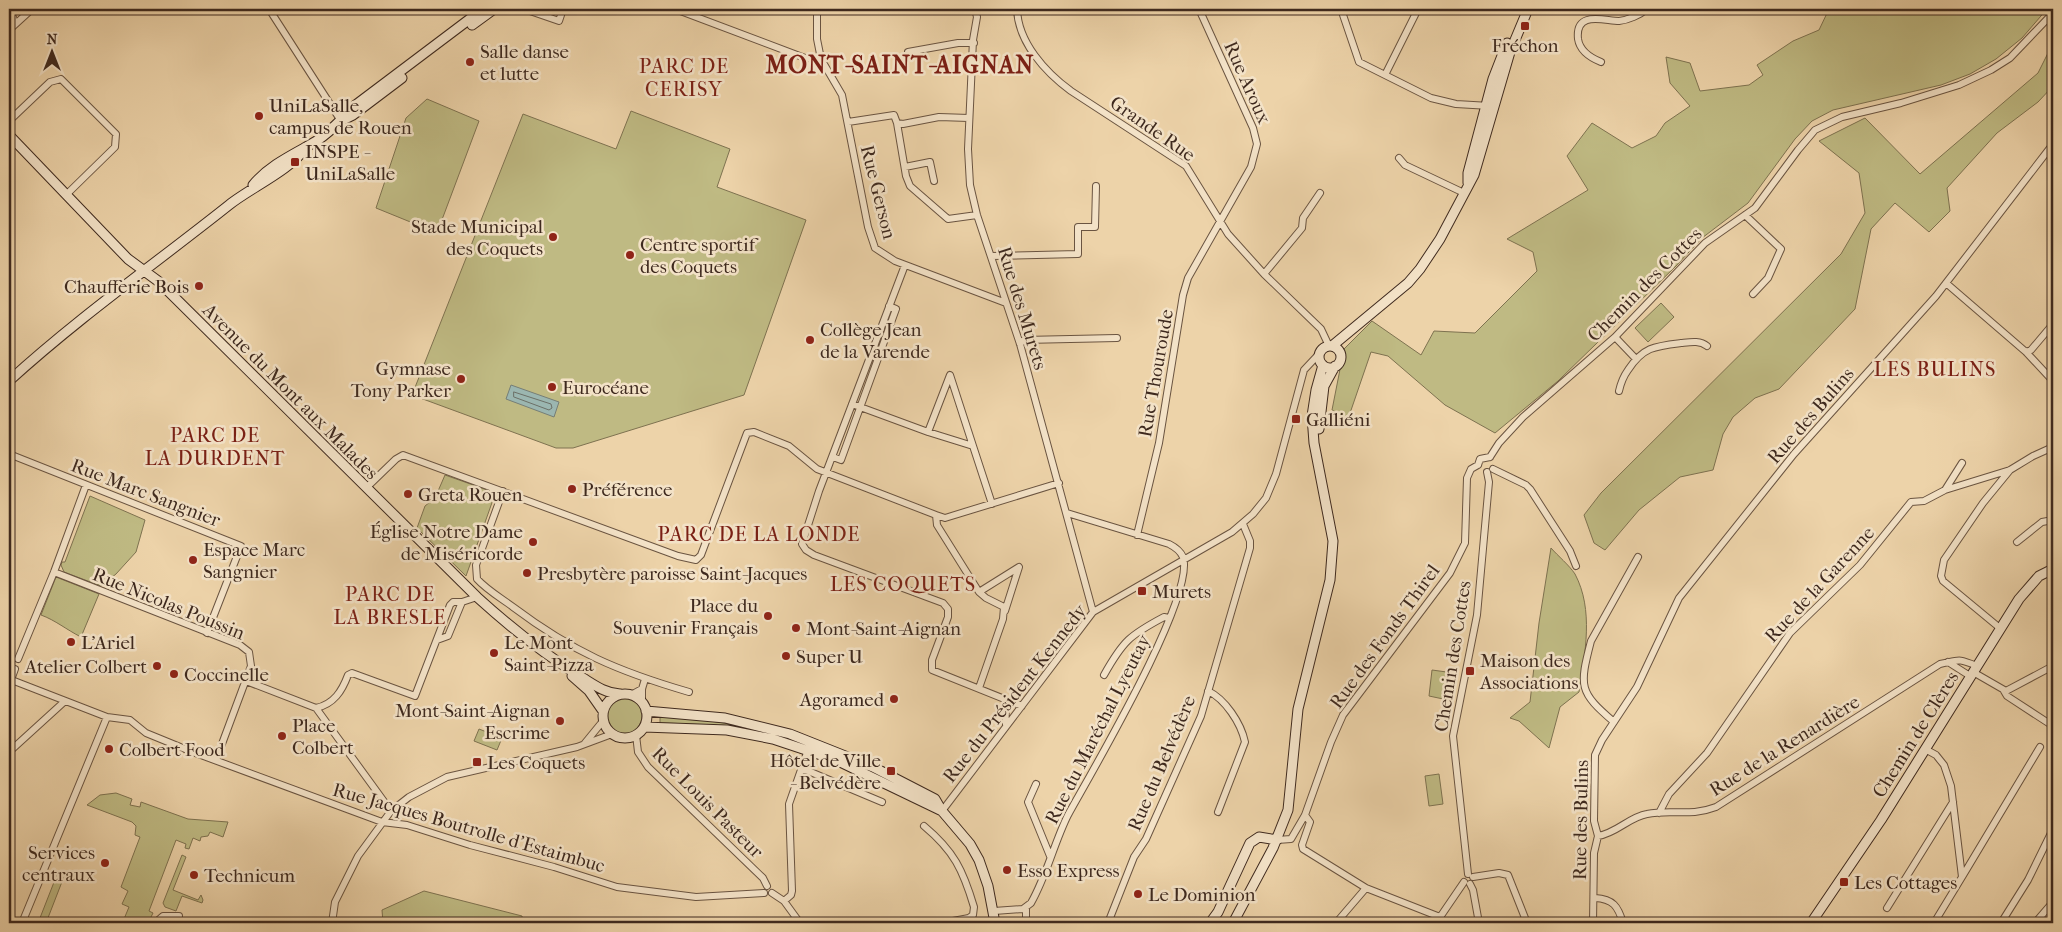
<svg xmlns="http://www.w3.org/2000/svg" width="2062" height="932" viewBox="0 0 2062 932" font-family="'IM FELL French Canon',serif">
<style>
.green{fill:#bfba83;stroke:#7e7250}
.water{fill:#9bb6b0;stroke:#767e76}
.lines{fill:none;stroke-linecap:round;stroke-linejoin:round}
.shore{stroke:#6c7067;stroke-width:1}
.street-casing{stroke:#6a5441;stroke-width:8}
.secondary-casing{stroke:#3e291e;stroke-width:11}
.street{stroke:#f3e2c7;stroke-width:6}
.secondary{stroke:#f3e2c7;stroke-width:9}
.poi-dot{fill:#8f2418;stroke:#f3e2c7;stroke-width:2}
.labels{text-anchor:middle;stroke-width:5;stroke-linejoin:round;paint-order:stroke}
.poi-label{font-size:19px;fill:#3e291e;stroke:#f3e2c7;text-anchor:start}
.street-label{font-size:19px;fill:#3e291e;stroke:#f3e2c7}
.neighbourhood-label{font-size:20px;letter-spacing:1px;fill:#7a1f14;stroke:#f3e2c7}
.district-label{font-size:24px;font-weight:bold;letter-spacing:1px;fill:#7a1f14;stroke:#f3e2c7}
</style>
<rect width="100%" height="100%" fill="#edd3a9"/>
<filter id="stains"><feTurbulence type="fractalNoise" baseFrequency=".004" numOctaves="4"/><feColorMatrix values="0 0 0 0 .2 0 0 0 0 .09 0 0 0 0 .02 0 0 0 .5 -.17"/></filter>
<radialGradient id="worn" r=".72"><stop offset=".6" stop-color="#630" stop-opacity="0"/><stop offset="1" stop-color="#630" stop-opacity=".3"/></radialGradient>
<path class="green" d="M1829 9H2047L2022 38 1996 59 1970 74 1941 85 1833 110 1812 121 1795 139 1748 203 1702 238 1676 266 1558 381 1495 433 1445 405 1388 356 1371 352 1348 419 1332 410 1344 349 1372 321 1421 355 1434 331 1475 333 1537 271 1533 252 1507 239 1588 190 1567 156 1592 123 1632 148 1656 136 1665 123 1690 106 1670 83 1666 57 1690 63 1700 91 1749 85 1763 75 1757 65 1793 41 1819 30Z
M2053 43V86L2038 102 1997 133 1947 188 1950 211 1929 232 1895 203 1871 229 1855 309 1779 389 1755 398 1733 417 1723 434 1713 470 1680 477 1639 510 1605 550 1594 543 1584 515 1601 493 1841 254 1865 213 1859 173 1819 141 1865 118 1920 174 2038 73Z
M427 99 479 121 440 225 435 232 376 208 406 118Z
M631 111 730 149 717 187 806 220 744 395 573 448H556L412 395 523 114 616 149Z
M1661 303 1674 317 1648 342 1635 328Z
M445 475 493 492 494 497 466 576 417 528 425 506 435 498Z
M90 496 145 520 136 552 116 574 101 586 64 572 61 565 62 562H65Z
M1551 548C1558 556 1569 565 1575 574 1594 610 1585 653 1579 692L1560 707 1549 748 1519 721 1510 718 1530 702 1539 623Z
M56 577 99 594 81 637C67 630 55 620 41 615Z
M1432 670 1454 673 1448 700 1429 696Z
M606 716a18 18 0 1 1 36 0a18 18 0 1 1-36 0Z
M660 717C708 717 755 729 801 741L800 743C752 728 710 724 660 723Z
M479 729 502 738 497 750 474 741Z
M1439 774 1443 804 1429 806 1425 776Z
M116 793 132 799 130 805 140 807 141 802 188 819 228 822 223 837 210 832 208 836 201 837 200 841 193 838 189 849 185 848 186 844 176 840 149 911 153 913 148 923H136L124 919 129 907 122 904 128 891 121 887 140 837 135 835 136 826 132 822 87 805 100 795Z
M182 855 186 857 173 890 198 900 201 895 203 900 202 903 182 896 176 911 165 907 163 903Z
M58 872 65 874 46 923H38Z
M424 891 522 916 523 923H383L382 910Z"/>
<path class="water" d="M511 385 559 402 554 417 506 399Z"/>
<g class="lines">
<path class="shore" d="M514 392 551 404 552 408 549 410 514 397Z"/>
<defs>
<path id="street" d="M10 9 15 23
M269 9 341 121
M518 9 527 10 559 21 563 9
M675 9 805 58 821 59
M817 9V39L821 59 842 95 868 227 875 248 895 261 1006 303
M975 9 977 17 973 40 968 149 970 185 977 215 1020 344 1093 612
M1017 9C1018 42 1045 72 1071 91L1186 166 1228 234 1264 274 1321 329 1329 346
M1341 9 1359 62 1431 98 1456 104 1490 106
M9 30 32 9
M908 52 958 43H974
M1601 62C1591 58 1580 52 1578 39 1575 10 1604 21 1619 21 1628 20 1640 15 1647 9
M1385 75 1418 9
M9 121 50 82 61 79 116 134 115 147 67 194
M848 122 894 115 897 123 903 124 939 117 969 118
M897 123 906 176 910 186 948 219 977 215
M1399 158 1405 165 1464 193
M905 167 930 162 934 181
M1745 215 1781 249 1768 278 1753 294
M991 256 1078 254V227H1095L1096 186
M905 265 819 491 802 544 806 550 814 555 943 603 948 609V617L932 660V670L1022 706
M1264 274 1302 228 1303 218 1320 193
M1946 283 2026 352 2053 381
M1615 337 1636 359
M1020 344 1024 340 1117 338
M2026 352 2031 350 2053 324
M1619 391C1621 382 1623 377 1628 370 1643 347 1655 346 1681 343 1690 342 1700 340 1707 346
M852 404 928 432 973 446 992 504
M928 432 950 375 973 446
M9 454 241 546 207 633
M833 457 841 460 896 309 889 306
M1490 457 1499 443 1523 417 1615 337 1705 243 1755 208 1798 150 1815 130 1842 117 1901 103 1959 85 1991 70 2010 58 2053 13
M1962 463 1945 490 2010 470 2033 456 2053 447
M1478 465 1480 459 1490 457
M1493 469 1526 485 1530 489 1570 551 1576 566
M366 488 396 459 403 455 678 556 696 560 701 555 747 433 754 432 789 446 817 469 936 515 937 525 979 592 986 598 1004 607 1003 619 979 688
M503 491 476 565 477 579C487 590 501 598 513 607 573 652 617 671 689 692
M936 515 945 518 1059 483
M1137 535 1159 443 1183 295 1188 278 1251 167 1257 144 1253 128 1199 9
M2017 542 2042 522 2053 520
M54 572 240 645 249 652 251 666 216 760
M979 592 1019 567 1005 611
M462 602 477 597
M2001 629 1943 581 1941 576 1944 560 1983 503 2010 470
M18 659 54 572 86 485
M1948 662 1970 676
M1973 672 2006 691 2053 666
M1104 675C1123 641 1130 635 1164 617L1169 618
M9 679 107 717 130 720 146 733 190 751 382 822 407 825 470 845 554 867 617 887 696 897 764 893
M11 680 15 669
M246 681 316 708 391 811
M1208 691C1225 699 1241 723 1245 742L1218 812
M2004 691 2007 696 2053 726
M631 695 642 689
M1005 699 1006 725
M642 702V689L645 679
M316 708C334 704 342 691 348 675L352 673 415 696 450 605 453 602H462L448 636 437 640
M1614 722C1579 692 1579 687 1591 641L1638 557
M636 735 638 752 648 767 763 878 767 886
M585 743 603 721
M1925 749 1936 755 1944 765 1951 786 1962 877 1934 923
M9 752 65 701
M801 768 882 802
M1036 784 1028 802 1050 856
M942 811 1093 612 1232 532 1253 514 1266 498 1276 474 1304 370 1319 354
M1659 813 1669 794 1707 753 1790 633 1860 565 1911 502 1924 501 1945 490
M1305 815 1310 822 1302 845 1303 849 1366 888 1440 917
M924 826C954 851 963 870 974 907L973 915 969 918 942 923
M1598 836C1617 833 1629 817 1647 814 1671 809 1690 817 1716 807L1940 664C1960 660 1957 658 1977 666
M1277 840 1291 839 1305 815 1331 742 1343 715 1450 573 1465 543 1467 478 1471 469 1478 465
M1468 874 1453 736 1477 615 1489 482 1487 472
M1473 877 1499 873 1508 875 1527 923
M1962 877 2040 747
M1470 884 1473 890 1479 923
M772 893 784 901 800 923
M1595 898C1613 899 1618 906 1623 923
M784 901 791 895 792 891 789 804 809 747
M1887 908 1953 802
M994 911 1023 909 1031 903C1047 875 1054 843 1068 815 1091 773 1196 596 1183 557 1180 550 1175 547 1169 544L1067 513
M22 923 107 717
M155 923 163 916H179
M332 923 335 902 358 856 391 811 409 797 447 777 577 747 612 734
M1026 923V907
M1108 923 1134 857 1146 839 1201 716 1250 548V541L1243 524
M1336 923 1366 888
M1436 923 1464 882
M1593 923 1594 853 1598 836 1594 821 1595 755 1602 740 1637 687 1679 598 1794 454 1936 296 2053 144
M2001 923 2028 880 2053 829
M2035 923 2053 902"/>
<path id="secondary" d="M472 25 494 9
M343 120 353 115 402 78
M9 135 128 259 158 281 477 597C509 626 541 652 578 675 592 683 603 693 620 694
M1468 183V173L1493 79 1507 43
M253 185C267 168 286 158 306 147 322 139 338 124 349 110L483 9
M1332 346 1408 283 1420 269 1440 239 1474 175 1510 52 1528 9
M1319 357a11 11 0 1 1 22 0a11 11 0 1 1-22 0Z
M9 381C78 318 156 263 229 205 250 188 291 170 305 148
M1319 429 1324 386 1335 366
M572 676 589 691 603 711
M603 716a22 22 0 1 1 44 0a22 22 0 1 1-44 0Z
M646 711 725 718 790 734 873 767 935 799 942 811 970 844 979 860 988 886 995 923
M644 727 727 730 773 739 836 760 942 811
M1210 923 1218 912 1250 843 1259 837 1277 840
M1233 923 1273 848 1288 810 1298 709 1330 580 1333 541 1314 443 1312 416 1316 390 1323 365
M1811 923 1881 820 2019 599 2039 576 2053 569"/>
</defs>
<use href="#street" class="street-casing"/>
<use href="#secondary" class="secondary-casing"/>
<use href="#street" class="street"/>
<use href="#secondary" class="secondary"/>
</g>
<g class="poi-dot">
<rect x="1520" y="21" width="10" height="10" rx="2.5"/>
<circle cx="470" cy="62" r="5"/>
<circle cx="259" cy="116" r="5"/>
<rect x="290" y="157" width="10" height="10" rx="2.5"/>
<circle cx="553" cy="237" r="5"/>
<circle cx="630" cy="255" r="5"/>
<circle cx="199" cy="286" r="5"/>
<circle cx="810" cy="340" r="5"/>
<circle cx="461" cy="379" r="5"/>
<circle cx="552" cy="387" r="5"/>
<rect x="1291" y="414" width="10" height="10" rx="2.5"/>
<circle cx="572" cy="489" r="5"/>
<circle cx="408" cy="494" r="5"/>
<circle cx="533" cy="542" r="5"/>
<circle cx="193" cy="560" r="5"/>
<circle cx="527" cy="573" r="5"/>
<rect x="1137" y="586" width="10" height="10" rx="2.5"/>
<circle cx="768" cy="616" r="5"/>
<circle cx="796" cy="628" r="5"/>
<circle cx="71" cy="642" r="5"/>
<circle cx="494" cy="653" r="5"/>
<circle cx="786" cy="656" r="5"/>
<circle cx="157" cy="666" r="5"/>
<rect x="1465" y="666" width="10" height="10" rx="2.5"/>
<circle cx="174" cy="674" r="5"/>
<circle cx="894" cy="699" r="5"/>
<circle cx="560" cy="721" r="5"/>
<circle cx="282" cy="736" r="5"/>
<circle cx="109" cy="749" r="5"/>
<rect x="472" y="757" width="10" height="10" rx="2.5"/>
<rect x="886" y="766" width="10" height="10" rx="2.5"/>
<circle cx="105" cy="863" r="5"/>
<circle cx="1007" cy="870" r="5"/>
<circle cx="194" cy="875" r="5"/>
<rect x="1839" y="877" width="10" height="10" rx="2.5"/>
<circle cx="1138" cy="894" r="5"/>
</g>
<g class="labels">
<g class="poi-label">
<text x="1525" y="52" text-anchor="middle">Fréchon</text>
<text x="480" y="58">Salle danse<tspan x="480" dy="22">et lutte</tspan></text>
<text x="269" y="112">UniLaSalle,<tspan x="269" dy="22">campus de Rouen</tspan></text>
<text x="305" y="158">INSPE -<tspan x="305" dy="22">UniLaSalle</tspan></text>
<text x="543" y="233" text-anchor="end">Stade Municipal<tspan x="543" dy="22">des Coquets</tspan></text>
<text x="640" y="251">Centre sportif<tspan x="640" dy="22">des Coquets</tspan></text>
<text x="189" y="293" text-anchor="end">Chaufferie Bois</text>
<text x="820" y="336">Collège Jean<tspan x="820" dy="22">de la Varende</tspan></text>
<text x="451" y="375" text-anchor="end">Gymnase<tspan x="451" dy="22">Tony Parker</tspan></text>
<text x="562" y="394">Eurocéane</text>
<text x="1306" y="426">Galliéni</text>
<text x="582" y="496">Préférence</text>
<text x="418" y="501">Greta Rouen</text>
<text x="523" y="538" text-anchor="end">Église Notre Dame<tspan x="523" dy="22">de Miséricorde</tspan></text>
<text x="203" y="556">Espace Marc<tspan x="203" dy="22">Sangnier</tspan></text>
<text x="537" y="580">Presbytère paroisse Saint-Jacques</text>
<text x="1152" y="598">Murets</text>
<text x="758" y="612" text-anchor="end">Place du<tspan x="758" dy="22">Souvenir Français</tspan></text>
<text x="806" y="635">Mont-Saint-Aignan</text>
<text x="81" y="649">L'Ariel</text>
<text x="504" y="649">Le Mont<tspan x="504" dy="22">Saint-Pizza</tspan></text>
<text x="796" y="663">Super U</text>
<text x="1480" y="667">Maison des<tspan x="1480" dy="22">Associations</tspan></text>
<text x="147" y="673" text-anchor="end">Atelier Colbert</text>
<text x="184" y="681">Coccinelle</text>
<text x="884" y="706" text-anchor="end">Agoramed</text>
<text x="550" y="717" text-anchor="end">Mont-Saint-Aignan<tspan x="550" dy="22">Escrime</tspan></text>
<text x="292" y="732">Place<tspan x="292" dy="22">Colbert</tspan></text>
<text x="119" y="756">Colbert Food</text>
<text x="881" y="767" text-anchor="end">Hôtel de Ville<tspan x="881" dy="22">- Belvédère</tspan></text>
<text x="487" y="769">Les Coquets</text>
<text x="95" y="859" text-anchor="end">Services<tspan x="95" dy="22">centraux</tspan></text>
<text x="1017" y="877">Esso Express</text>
<text x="204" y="882">Technicum</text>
<text x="1854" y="889">Les Cottages</text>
<text x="1148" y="901">Le Dominion</text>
</g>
<g class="street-label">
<text transform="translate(1248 82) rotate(66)" y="7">Rue Aroux</text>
<text transform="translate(1153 128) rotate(35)" y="7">Grande Rue</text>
<text transform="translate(879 192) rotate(76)" y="7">Rue Gerson</text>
<text transform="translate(1644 284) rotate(-45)" y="7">Chemin des Cottes</text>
<text transform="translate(1023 308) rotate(73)" y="7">Rue des Murets</text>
<text transform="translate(1155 373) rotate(-80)" y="7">Rue Thouroude</text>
<text transform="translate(291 391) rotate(45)" y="7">Avenue du Mont aux Malades</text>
<text transform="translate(1810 415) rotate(-49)" y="7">Rue des Bulins</text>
<text transform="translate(146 492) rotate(21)" y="7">Rue Marc Sangnier</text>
<text transform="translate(1819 584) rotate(-47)" y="7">Rue de la Garenne</text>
<text transform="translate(169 603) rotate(22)" y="7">Rue Nicolas Poussin</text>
<text transform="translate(1384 636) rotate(-54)" y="7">Rue des Fonds Thirel</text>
<text transform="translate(1452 656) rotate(-81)" y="7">Chemin des Cottes</text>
<text transform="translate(1014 693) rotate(-52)" y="7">Rue du Président Kennedy</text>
<text transform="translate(1097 729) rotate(-63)" y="7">Rue du Maréchal Lyeutay</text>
<text transform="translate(1915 734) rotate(-58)" y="7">Chemin de Clères</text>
<text transform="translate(1784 745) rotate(-32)" y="7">Rue de la Renardière</text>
<text transform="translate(1161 763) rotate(-67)" y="7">Rue du Belvédère</text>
<text transform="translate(708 802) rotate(45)" y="7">Rue Louis Pasteur</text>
<text transform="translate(1580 820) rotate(-89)" y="7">Rue des Bulins</text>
<text transform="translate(469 827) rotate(16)" y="7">Rue Jacques Boutrolle d'Estaimbuc</text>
</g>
<g class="neighbourhood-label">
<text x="684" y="73">PARC DE<tspan x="684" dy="23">CERISY</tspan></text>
<text x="1935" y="376">LES BULINS</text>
<text x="215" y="442">PARC DE<tspan x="215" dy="23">LA DURDENT</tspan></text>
<text x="759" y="541">PARC DE LA LONDE</text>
<text x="903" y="591">LES COQUETS</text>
<text x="390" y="601">PARC DE<tspan x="390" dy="23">LA BRESLE</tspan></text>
</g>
<g class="district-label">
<text x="900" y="73">MONT-SAINT-AIGNAN</text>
</g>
</g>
<rect width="2062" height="932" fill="none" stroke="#edd3a9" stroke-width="30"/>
<rect x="10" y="10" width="2042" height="912" fill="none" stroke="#3e291e" stroke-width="2.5"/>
<rect x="15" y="15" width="2032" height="902" fill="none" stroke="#3e291e"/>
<g transform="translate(52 52)" stroke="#f3e2c7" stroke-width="4" paint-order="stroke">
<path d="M0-4L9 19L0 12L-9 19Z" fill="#3e291e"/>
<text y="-8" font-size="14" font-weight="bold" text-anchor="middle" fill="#3e291e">N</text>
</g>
<rect width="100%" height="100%" filter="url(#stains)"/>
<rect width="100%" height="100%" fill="url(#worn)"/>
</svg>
